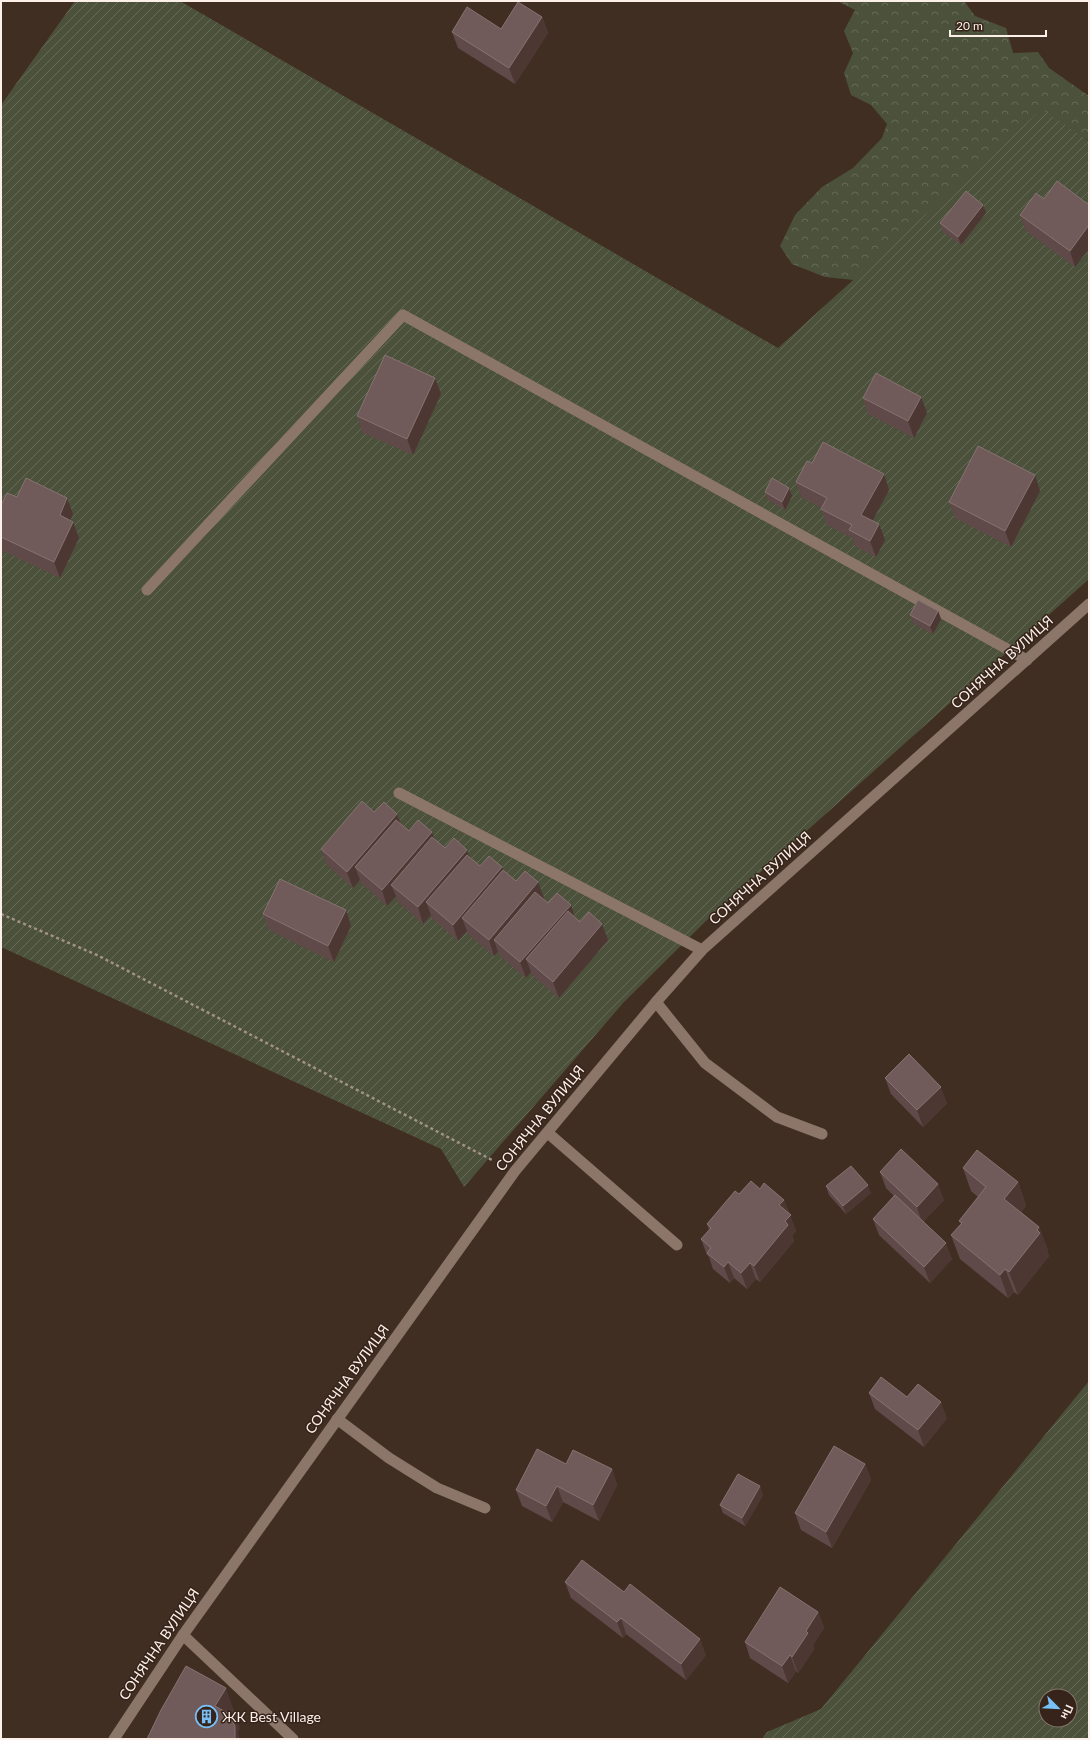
<svg xmlns="http://www.w3.org/2000/svg" width="1090" height="1740" viewBox="0 0 1090 1740" font-family="Lato,sans-serif">
<style>
.forest{fill:url(#forest-crowns)}
.garden{fill:url(#garden-furrows);fill-rule:evenodd}
.lines{fill:none;stroke-linecap:round;stroke-linejoin:round}
.path{stroke:#a29289;stroke-width:2.5;stroke-dasharray:3 3;stroke-linecap:butt}
.service{stroke:#8b7669;stroke-width:11}
.minor{stroke:#8b7669;stroke-width:11}
.wall{fill:#604a49}
.shaded-wall{fill:#4c3733}
.building{fill:#715b5a;stroke:#867371}
.labels{text-anchor:middle;stroke-width:3;stroke-linejoin:round;paint-order:stroke}
.street-label{font-size:14px;fill:#fcf0e9;stroke:#36241a}
.poi-label{font-size:14px;fill:#fcf0e9;stroke:#36241a;text-anchor:start}
</style>
<defs>
<pattern id="forest-crowns" width="20" height="18" patternUnits="userSpaceOnUse"><rect width="20" height="18" fill="#4b513b"/><path d="M2 6a3 3 0 1 1 6 0M12 15a3 3 0 1 1 6 0" fill="none" stroke="#666a57"/></pattern>
<pattern id="garden-furrows" width="10" height="10" patternUnits="userSpaceOnUse"><rect width="10" height="10" fill="#4b513b"/><path d="M-1 1l2-2M0 10L10 0M9 11l2-2" fill="none" stroke="#666a57"/></pattern>
</defs>
<rect width="100%" height="100%" fill="#412e23"/>
<path class="forest" d="M837 1H964L975 16 1006 28 1013 53 1038 52 1049 68 1089 96V140L1056 127 873 282 825 277 792 264 780 246 795 215 822 187 853 168 882 138 887 124 871 105 851 95 844 73 853 53 844 31 855 10Z"/>
<path class="garden" d="M75 1H180L778 348 1042 109 1089 141V579L708 919 624 1002 464 1187 441 1149 1 947V105Z
M1089 1381V1739H762L767 1732 821 1709ZM1046 1696H1070V1720H1046Z"/>
<g class="lines">
<path class="path" d="M1 914 97 955 494 1161"/>
<path class="service" d="M147 590 403 315 1027 660
M399 793 702 950
M656 1002 705 1063 777 1117 822 1134
M548 1133 677 1245
M337 1419 389 1458 437 1488 485 1508
M183 1635 293 1739"/>
<path class="minor" d="M114 1739 183 1635 515 1171 656 1002 702 950 1089 604"/>
</g>
<path class="wall" d="M542 17 548 33 515 84 458 48 452 32 501 29Z
M1044 199 1089 205 1075 267 1026 231 1020 215Z
M986 213 961 245 943 232 940 223Z
M435 378 441 394 413 455 363 433 357 416Z
M921 397 927 413 914 438 868 414 863 398Z
M812 463 889 490 872 521 885 540 876 557 855 546 852 538 827 525 821 509 822 508 802 498 796 482Z
M1035 475 1040 491 1011 547 955 518 949 502Z
M765 492 792 496 785 510 768 500Z
M17 497 73 514 70 520 73 522 79 538 60 578 1 550V505Z
M938 611 941 619 933 634 913 623 910 615Z
M374 812 397 814 401 823 409 831 432 832 434 839 445 848 470 857 480 866 502 867 503 870 516 881 538 882 544 898V899L548 903 576 918 580 922 608 940 559 998 532 975 531 972 526 978 500 956 498 952 494 956 468 934 467 931 458 941 432 918 431 915 423 924 397 901 396 896 387 906 361 883 360 880 353 888 327 865 321 849Z
M346 910 351 926 334 962 269 930 263 914Z
M885 1078 947 1103 923 1127 891 1094Z
M963 1168 1018 1182 1026 1206 1021 1212 1039 1227 1048 1251H1047L1049 1256 1018 1295 1014 1292 1008 1298 960 1259 951 1235 961 1224 959 1221 978 1197 971 1191Z
M880 1172 944 1200 923 1222 952 1259 930 1283 879 1235 873 1219 894 1196 886 1188Z
M826 1186 871 1193 846 1214 829 1195Z
M760 1189 784 1200 796 1231 792 1235 794 1241 760 1282 756 1279 747 1289 734 1278 730 1283 713 1269 709 1257 707 1255 701 1239 709 1230 707 1224 739 1194Z
M869 1393 907 1397 947 1418 924 1447 875 1409Z
M566 1464 612 1469 617 1485 599 1521 563 1502 552 1522 522 1506 516 1490Z
M865 1464 871 1480 832 1548 801 1530 795 1513Z
M763 1495 745 1526 723 1513 720 1505Z
M565 1582 624 1592 706 1655 686 1680 626 1634 623 1638 571 1598Z
M818 1612 824 1628 813 1645 814 1649 798 1673 796 1671 788 1683 750 1658 745 1642Z"/>
<path class="shaded-wall" d="M542 17 548 33 515 84 509 68Z
M983 205 986 213 961 245 958 237Z
M1089 225V249L1075 267 1070 251Z
M435 378 441 394 413 455 407 439Z
M921 397 927 413 914 438 908 421Z
M884 474 889 490 867 531 861 515Z
M1035 475 1040 491 1011 547 1005 531Z
M789 488 792 496 785 510 782 502Z
M67 498 73 514 66 531 60 515Z
M73 522 79 538 60 578 54 562Z
M879 524 885 540 876 557 870 541Z
M938 611 941 619 933 634 930 626Z
M397 814 403 830 355 867 360 880 353 888 347 872Z
M432 832 438 848 391 885 396 896 387 906 382 890Z
M467 850 473 866 426 902 431 915 423 924 418 907Z
M502 867 508 883 462 918 467 931 458 941 453 925Z
M538 882 544 898 502 947 494 940 498 952 494 956 489 940Z
M571 905 576 921 526 959 531 972 526 978 520 962Z
M346 910 351 926 334 962 328 946Z
M602 924 608 940 559 998 553 982Z
M941 1087 947 1103 923 1127 917 1110Z
M1018 1182 1026 1206 1013 1223 1004 1199Z
M938 1184 944 1200 922 1223 917 1207Z
M868 1185 871 1193 846 1214 843 1206Z
M784 1200 796 1231 792 1235 794 1241 760 1282 754 1266 779 1205Z
M1039 1227 1048 1251H1047L1049 1256 1018 1295 1009 1272Z
M946 1243 952 1259 930 1283 924 1267Z
M728 1262 734 1278 730 1283 724 1267Z
M750 1263 756 1279 747 1289 741 1273Z
M1005 1269 1014 1292 1008 1298 1000 1275Z
M941 1402 947 1418 924 1447 918 1430Z
M865 1464 871 1480 832 1548 826 1532Z
M612 1469 617 1485 599 1521 593 1505Z
M557 1486 563 1502 552 1522 546 1506Z
M760 1486 763 1495 745 1526 742 1518Z
M818 1612 824 1628 813 1645 814 1649 798 1673 792 1657 806 1631Z
M621 1618 626 1634 623 1638 617 1622Z
M700 1639 706 1655 686 1680 681 1664Z
M790 1655 796 1671 788 1683 782 1666Z
M226 1688 240 1728 238 1733 240 1739H235L215 1706Z"/>
<path class="building" d="M518 2 542 17 509 68 452 32 467 7 501 29Z
M1057 181 1089 205V225L1070 251 1020 215 1036 193 1044 199Z
M966 191 983 205 958 237 940 223Z
M385 355 435 378 407 439 357 416Z
M876 373 921 397 908 421 863 398Z
M823 442 884 474 861 515 879 524 870 541 849 530 852 525 821 509 827 498 796 482 807 461 812 463Z
M978 446 1035 475 1005 531 949 502Z
M26 478 67 498 60 515 73 522 54 562 1 537V505L7 493 17 497Z
M772 478 789 488 782 502 765 492Z
M918 600 938 611 930 626 910 615Z
M362 801 374 812 384 802 397 814 347 872 321 849Z
M396 820 409 831 418 820 432 832 382 890 355 867Z
M432 837 445 848 454 838 467 850 418 907 391 885Z
M467 855 480 866 489 856 502 867 453 925 426 902Z
M503 870 516 881 525 871 538 882 489 940 462 918Z
M280 879 346 910 328 946 263 914Z
M535 892 548 903 557 893 571 905 520 962 494 940Z
M568 911 580 922 589 912 602 924 553 982 526 959Z
M909 1054 941 1087 917 1110 885 1078Z
M901 1149 938 1184 917 1207 880 1172Z
M977 1150 1018 1182 1004 1199 1039 1227 1037 1230 1040 1233 1009 1272 1005 1269 1000 1275 951 1235 962 1223 959 1221 986 1187 963 1168Z
M851 1166 868 1185 843 1206 826 1186Z
M751 1181 760 1189 764 1183 784 1200 779 1205 791 1215 785 1221 788 1225 754 1266 750 1263 741 1273 728 1262 724 1267 707 1253 711 1248 701 1239 711 1228 707 1224 735 1191 739 1194Z
M895 1195 946 1243 924 1267 873 1219Z
M881 1377 907 1397 918 1384 941 1402 918 1430 869 1393Z
M834 1446 865 1464 826 1532 795 1513Z
M537 1449 566 1464 573 1450 612 1469 593 1505 557 1486 546 1506 516 1490Z
M738 1474 760 1486 742 1518 720 1505Z
M582 1560 624 1592 630 1584 700 1639 681 1664 621 1618 617 1622 565 1582Z
M780 1587 818 1612 806 1631 808 1633 792 1657 790 1655 782 1666 745 1642Z
M186 1666 226 1688 215 1706 229 1714 235 1726V1739H147L161 1710Z"/>
<defs>
<symbol id="building-ring" viewBox="-11 -11 22 22"><circle r="9.5" fill="#36241a" stroke="#78bff7" stroke-width="1.5"/><path d="M-4-6H4V6H1V3H-1V6H-4ZM-2.5-4.3h1.7v1.8h-1.7ZM.8-4.3h1.7v1.8H.8ZM-2.5-1h1.7V.8h-1.7ZM.8-1h1.7V.8H.8Z" fill="#78bff7"/></symbol>
</defs>
<g fill-rule="evenodd">
<use href="#building-ring" x="194" y="1704" width="25" height="25"/>
</g>
<g class="labels">
<g class="street-label">
<text transform="translate(1002 662) rotate(-42)" y="5">СОНЯЧНА ВУЛИЦЯ</text>
<text transform="translate(760 878) rotate(-42)" y="5">СОНЯЧНА ВУЛИЦЯ</text>
<text transform="translate(540 1118) rotate(-51)" y="5">СОНЯЧНА ВУЛИЦЯ</text>
<text transform="translate(347 1379) rotate(-54)" y="5">СОНЯЧНА ВУЛИЦЯ</text>
<text transform="translate(159 1644) rotate(-56)" y="5">СОНЯЧНА ВУЛИЦЯ</text>
</g>
<g class="poi-label">
<text x="222" y="1722">ЖК Best Village</text>
</g>
</g>
<rect width="1090" height="1740" fill="none" stroke="#fcf0e9" stroke-width="4"/>
<g transform="translate(1058 1708) rotate(114)"><circle r="19" fill="#36241a" stroke="#85766d"/>
<path d="M0-3L7 15L0 10L-7 15Z" fill="#78bff7"/>
<text y="-6" font-size="11" font-weight="bold" text-anchor="middle" fill="#fcf0e9">Пн</text>
</g>
<path d="M950 30v6h96v-6" fill="none" stroke="#fcf0e9" stroke-width="2"/>
<text x="956" y="30" font-size="12" fill="#fcf0e9" stroke="#36241a" stroke-width="3" paint-order="stroke">20 m</text>
</svg>
